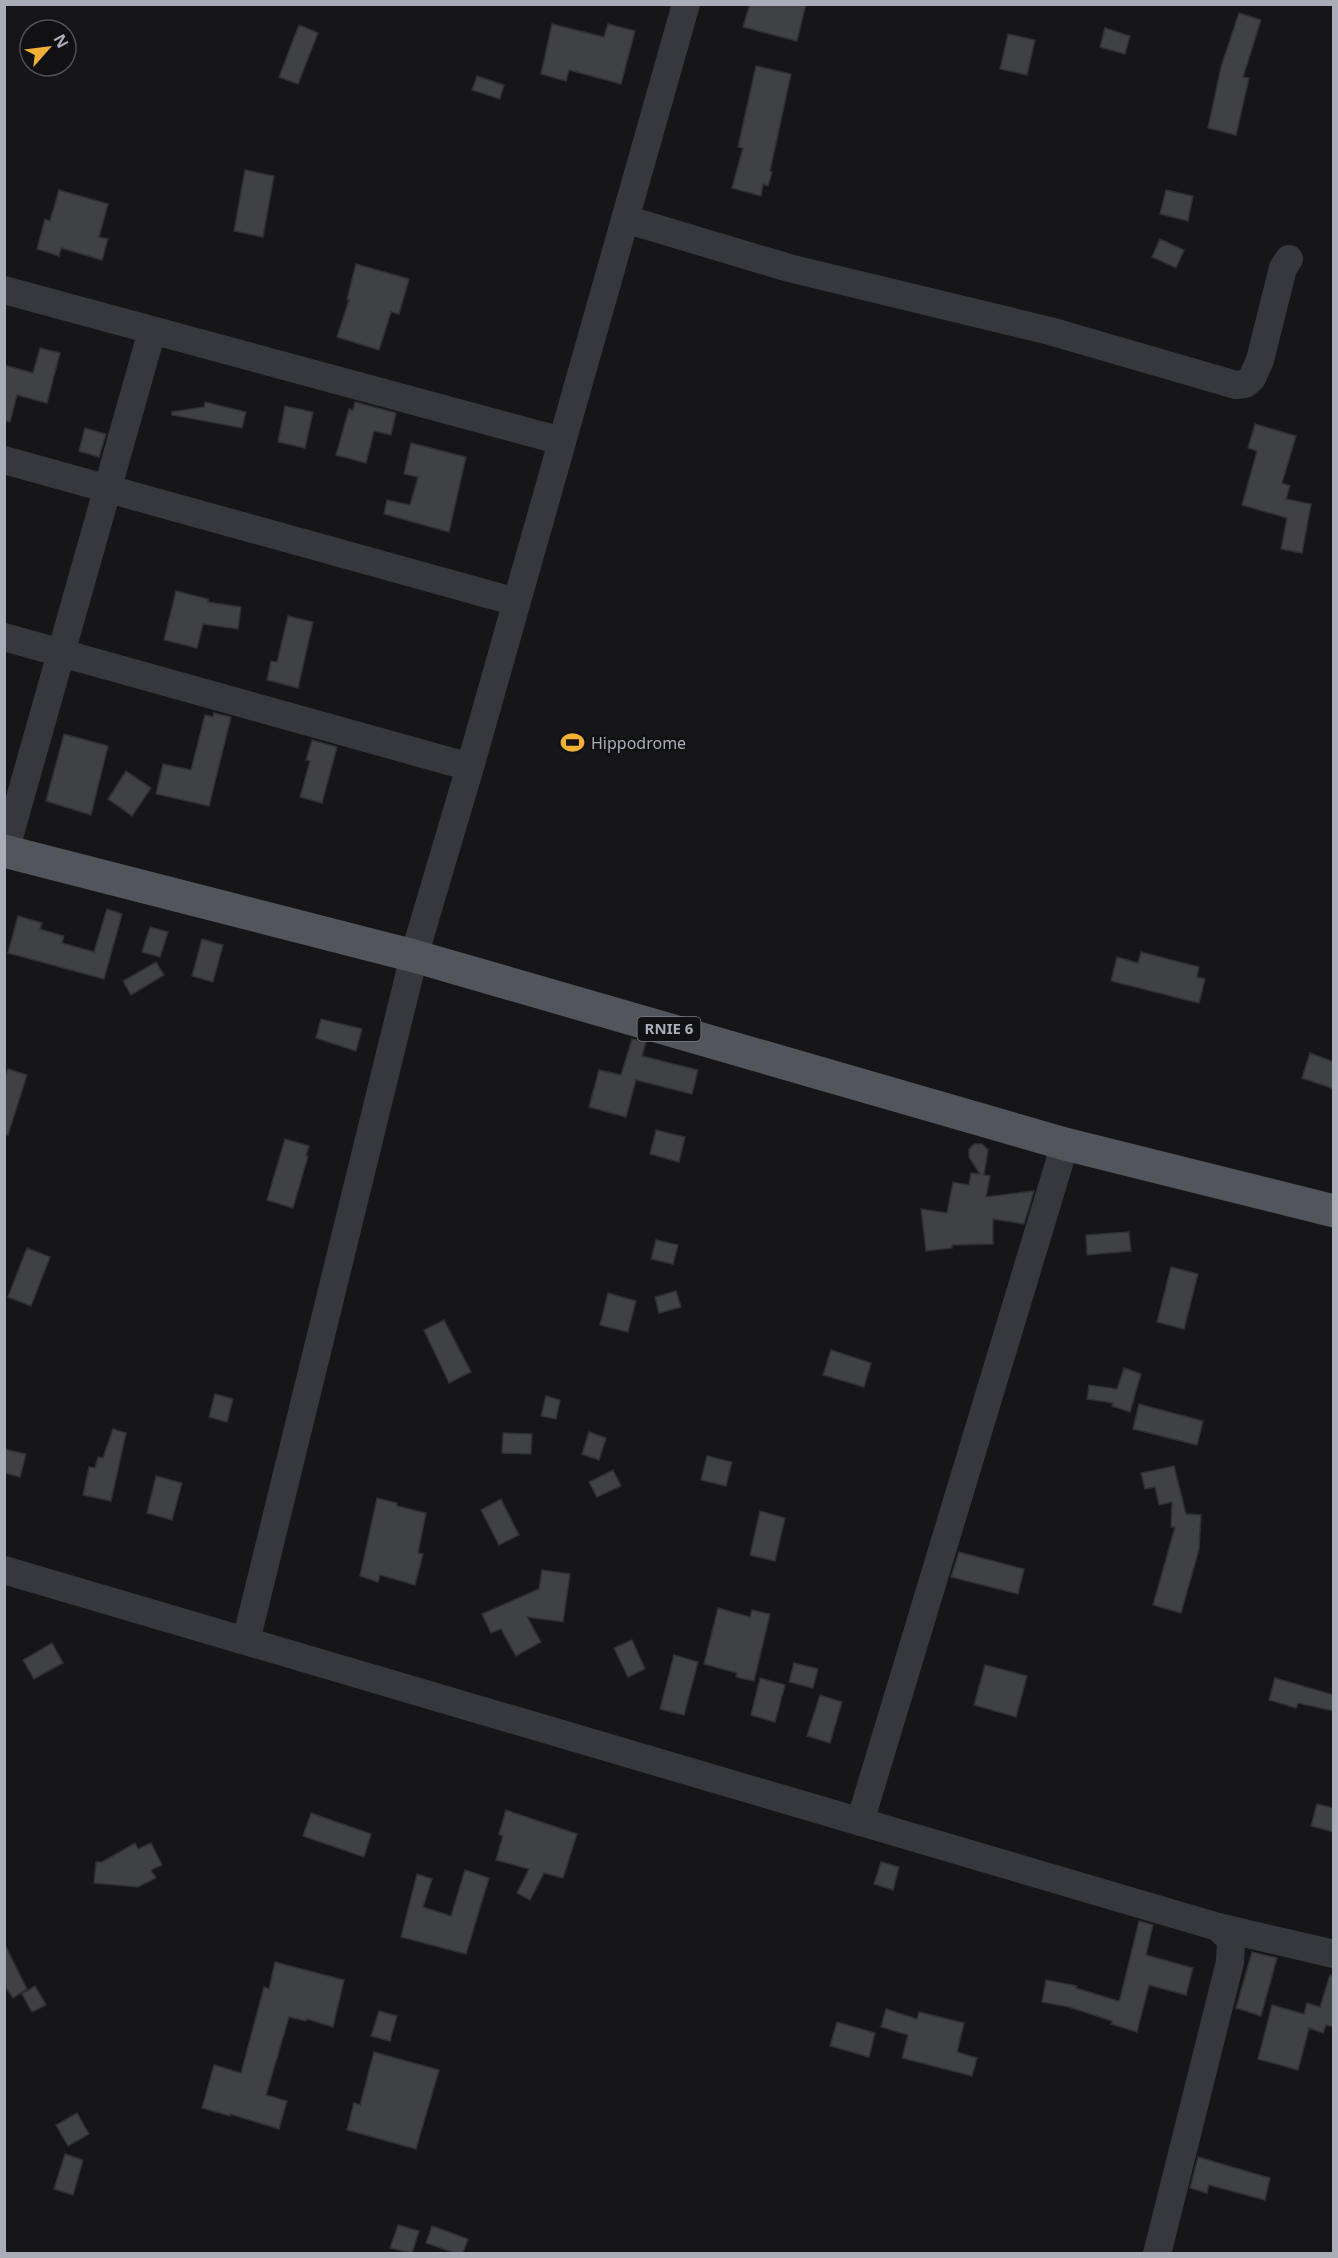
<svg xmlns="http://www.w3.org/2000/svg" width="1338" height="2258" viewBox="0 0 1338 2258" font-family="'Noto Sans',sans-serif">
<style>
.building{fill:#404145;stroke:#303034;stroke-width:1.5}
.lines{fill:none;stroke-linecap:round;stroke-linejoin:round}
.minor{stroke:#37383d;stroke-width:28}
.major{stroke:#53555c;stroke-width:33}
.labels{text-anchor:middle;stroke-width:5;stroke-linejoin:round;paint-order:stroke}
.shield{fill:#111113;stroke:#7b7e86;stroke-width:1.5}
.shield-label{font-size:15px;font-weight:bold;fill:#a8adb8}
.poi-label{font-size:16px;fill:#a8adb8;stroke:#111113;text-anchor:start}
</style>
<rect width="100%" height="100%" fill="#161618"/>
<path class="building" d="M750 4H806L797 41 743 27Z
M1239 13 1261 20 1243 77 1249 78 1236 135 1208 128 1221 67Z
M552 24 604 37 608 24 635 31 621 84 569 70 566 81 541 74Z
M299 25 318 33 298 84 279 77Z
M1105 28 1130 36 1125 54 1100 47Z
M1008 34 1035 40 1027 75 1000 69Z
M756 66 791 74 770 171 772 172 768 186 763 184 761 196 732 188 743 148 738 147Z
M477 76 504 85 500 99 472 90Z
M245 170 274 176 263 237 234 231Z
M59 190 108 204 99 237 108 239 102 260 61 248 59 256 37 249 45 219 50 221Z
M1166 190 1193 196 1188 221 1160 214Z
M1160 239 1184 250 1176 268 1152 257Z
M356 264 409 279 399 314 391 312 379 350 337 337 349 300 347 299Z
M40 348 60 353 47 403 17 395 10 422 4 421V365L33 373Z
M205 402 246 412 242 428 172 415V412L204 407Z
M355 402 396 413 391 435 374 431 366 463 336 455 349 409 353 410Z
M285 406 313 412 305 448 278 442Z
M1255 424 1296 436 1282 483 1290 486 1286 499 1311 504 1302 553 1281 549 1287 518 1242 505 1257 451 1248 448Z
M85 428 106 434 99 457 79 451Z
M411 443 466 457 449 532 384 514 387 500 410 505 418 477 404 474Z
M176 591 208 599V602L241 607 238 629 203 624 197 648 164 640Z
M288 616 313 622 298 688 267 680 271 661 277 662Z
M214 713 231 717 209 806 156 794 163 764 191 770 205 715 213 717Z
M64 734 108 746 91 815 46 801Z
M312 740 337 747 322 803 300 797 310 761 306 760Z
M126 771 151 788 132 816 108 799Z
M107 909 122 914 104 979 8 953 18 916 42 923 40 929 64 936 62 943 94 952Z
M150 927 168 932 160 957 142 952Z
M202 939 223 945 213 982 192 976Z
M1141 952 1199 967 1197 977 1205 979 1199 1003 1111 981 1117 957 1138 963Z
M156 962 164 975 131 995 123 981Z
M321 1019 362 1029 356 1051 316 1038Z
M632 1039 646 1042 642 1056 698 1070 692 1094 636 1080 626 1117 589 1107 599 1070 621 1075Z
M1310 1053 1334 1062V1089L1302 1078Z
M8 1069 27 1075 8 1135 4 1134V1080Z
M656 1130 685 1137 679 1162 650 1154Z
M285 1139 309 1146 306 1156H308L293 1208 267 1200Z
M974 1144H982L988 1150 984 1175 990 1176 986 1197 1034 1191 1024 1224 993 1219V1244L952 1245V1248L926 1251 921 1209 947 1213 953 1182 969 1185 971 1173 980 1174 969 1157V1149Z
M1129 1232 1131 1251 1087 1255 1086 1235Z
M656 1240 678 1245 673 1264 651 1259Z
M27 1248 50 1257 31 1306 8 1297Z
M1171 1267 1198 1274 1184 1329 1157 1322Z
M676 1291 681 1307 659 1313 655 1297Z
M608 1293 636 1301 628 1332 600 1325Z
M444 1320 471 1372 449 1383 424 1330Z
M831 1350 871 1363 864 1387 823 1375Z
M1124 1368 1141 1374 1130 1412 1112 1406 1113 1403 1087 1399 1089 1385 1117 1389Z
M215 1394 233 1399 227 1422 209 1417Z
M546 1396 560 1400 556 1419 541 1416Z
M1139 1404 1203 1421 1197 1445 1133 1429Z
M113 1429 126 1433 111 1501 83 1495 89 1467 95 1468 98 1457 103 1458Z
M589 1432 606 1438 599 1460 582 1454Z
M503 1433 532 1434 531 1454 502 1453Z
M4 1449 26 1454 20 1477 4 1473Z
M707 1456 732 1462 726 1486 701 1480Z
M1174 1466 1186 1514 1201 1515 1199 1549 1181 1613 1153 1605 1175 1527H1171L1172 1502 1159 1505 1155 1487 1145 1489 1141 1473Z
M613 1470 621 1486 597 1497 589 1482Z
M156 1476 182 1483 172 1520 147 1513Z
M377 1498 397 1503V1506L426 1513 418 1553 423 1554 415 1585 380 1575 378 1582 360 1576Z
M501 1499 519 1535 499 1545 481 1510Z
M760 1511 785 1518 775 1561 750 1555Z
M959 1552 1024 1569 1018 1594 951 1577Z
M542 1570 570 1574 563 1622 527 1617 541 1642 516 1656 501 1629 491 1633 482 1614 539 1589Z
M718 1608 750 1617 752 1610 770 1614 754 1681 736 1677 737 1673 704 1664Z
M632 1640 645 1669 628 1677 614 1648Z
M52 1643 63 1663 34 1679 23 1660Z
M674 1655 698 1662 684 1715 660 1709Z
M794 1663 818 1669 813 1688 789 1682Z
M985 1665 1027 1676 1016 1717 974 1705Z
M760 1678 785 1685 775 1722 751 1715Z
M1275 1678 1334 1695V1711L1298 1703 1296 1708 1269 1700Z
M820 1695 842 1702 830 1743 807 1736Z
M1317 1804 1334 1808V1832L1311 1826Z
M506 1810 577 1834 563 1878 544 1873 530 1900 517 1893 529 1869 496 1860 503 1836 499 1834Z
M311 1813 371 1834 364 1857 303 1836Z
M135 1843 138 1849 151 1843 162 1865 151 1870 156 1878 138 1887 94 1883 96 1862H102Z
M881 1862 899 1867 893 1890 874 1884Z
M465 1870 489 1878 466 1954 401 1937 417 1874 432 1879 423 1907 451 1916Z
M1139 1921 1153 1925 1146 1955 1193 1968 1186 1995 1149 1985 1137 2032 1111 2024 1112 2021 1069 2007 1042 2002 1046 1980 1077 1986 1076 1988 1118 2001 1120 1999Z
M4 1943 27 1989 13 1998 4 1985Z
M1252 1952 1277 1958 1261 2016 1236 2008Z
M275 1962 344 1980 333 2027 307 2019 306 2021 289 2017 266 2095 287 2101 279 2129 230 2114V2116L202 2108 214 2065 241 2073 264 1987 269 1989Z
M1330 1975 1334 1976V2027L1326 2025 1323 2033 1309 2028 1298 2070 1258 2059 1272 2005 1304 2014 1307 2003 1320 2007Z
M35 1986 46 2005 32 2012 22 1994Z
M886 2009 917 2019 919 2012 964 2023 957 2052 977 2058 972 2076 902 2058 908 2035 881 2027Z
M379 2011 397 2016 390 2041 371 2036Z
M837 2022 875 2033 869 2057 830 2046Z
M374 2052 439 2070 416 2149 347 2130 354 2103 360 2105Z
M77 2113 89 2134 68 2146 56 2125Z
M65 2154 83 2160 73 2195 54 2189Z
M1198 2157 1270 2178 1265 2200 1209 2185 1207 2193 1190 2188Z
M398 2225 419 2231 412 2253 390 2248Z
M432 2226 468 2239 463 2253H455L426 2243Z"/>
<g class="lines">
<path class="minor" d="M625 219 789 268 1050 331 1236 385 1245 384 1252 378 1260 360 1283 268 1289 259
M4 290 562 441
M4 460 516 602
M4 637 470 767
M4 855 152 331
M4 1570 1218 1927 1334 1954
M246 1641 414 956 470 767 686 4
M860 1822 1065 1144
M1157 2254 1230 1962 1231 1940 1218 1927"/>
<path class="major" d="M4 851 414 956 1065 1144 1334 1211"/>
</g>
<defs>
<symbol id="stadium-bare" viewBox="-9 -9 18 18"><path d="M0-5a6.5 5 0 1 0 0 10a6.5 5 0 1 0 0-10ZM-3.5-1.8h7v3.6h-7Z" fill="#f2b134" stroke="#111113" stroke-width="2.5" paint-order="stroke"/></symbol>
</defs>
<g fill-rule="evenodd">
<use href="#stadium-bare" x="556" y="726" width="33" height="33"/>
</g>
<g class="labels">
<rect class="shield" x="637.5" y="1017" width="63" height="24" rx="4.5"/>
<g class="shield-label">
<text x="669" y="1034">RNIE 6</text>
</g>
<g class="poi-label">
<text x="591" y="749">Hippodrome</text>
</g>
</g>
<rect width="1338" height="2258" fill="none" stroke="#a8adb8" stroke-width="12"/>
<g transform="translate(48 48) rotate(62)"><circle r="28" fill="#111113" stroke="#4d4f55" stroke-width="1.5"/>
<path d="M0-4.5L10 22L0 15L-10 22Z" fill="#f2b134"/>
<text y="-9" font-size="16" font-weight="bold" text-anchor="middle" fill="#a8adb8">N</text>
</g>
</svg>
